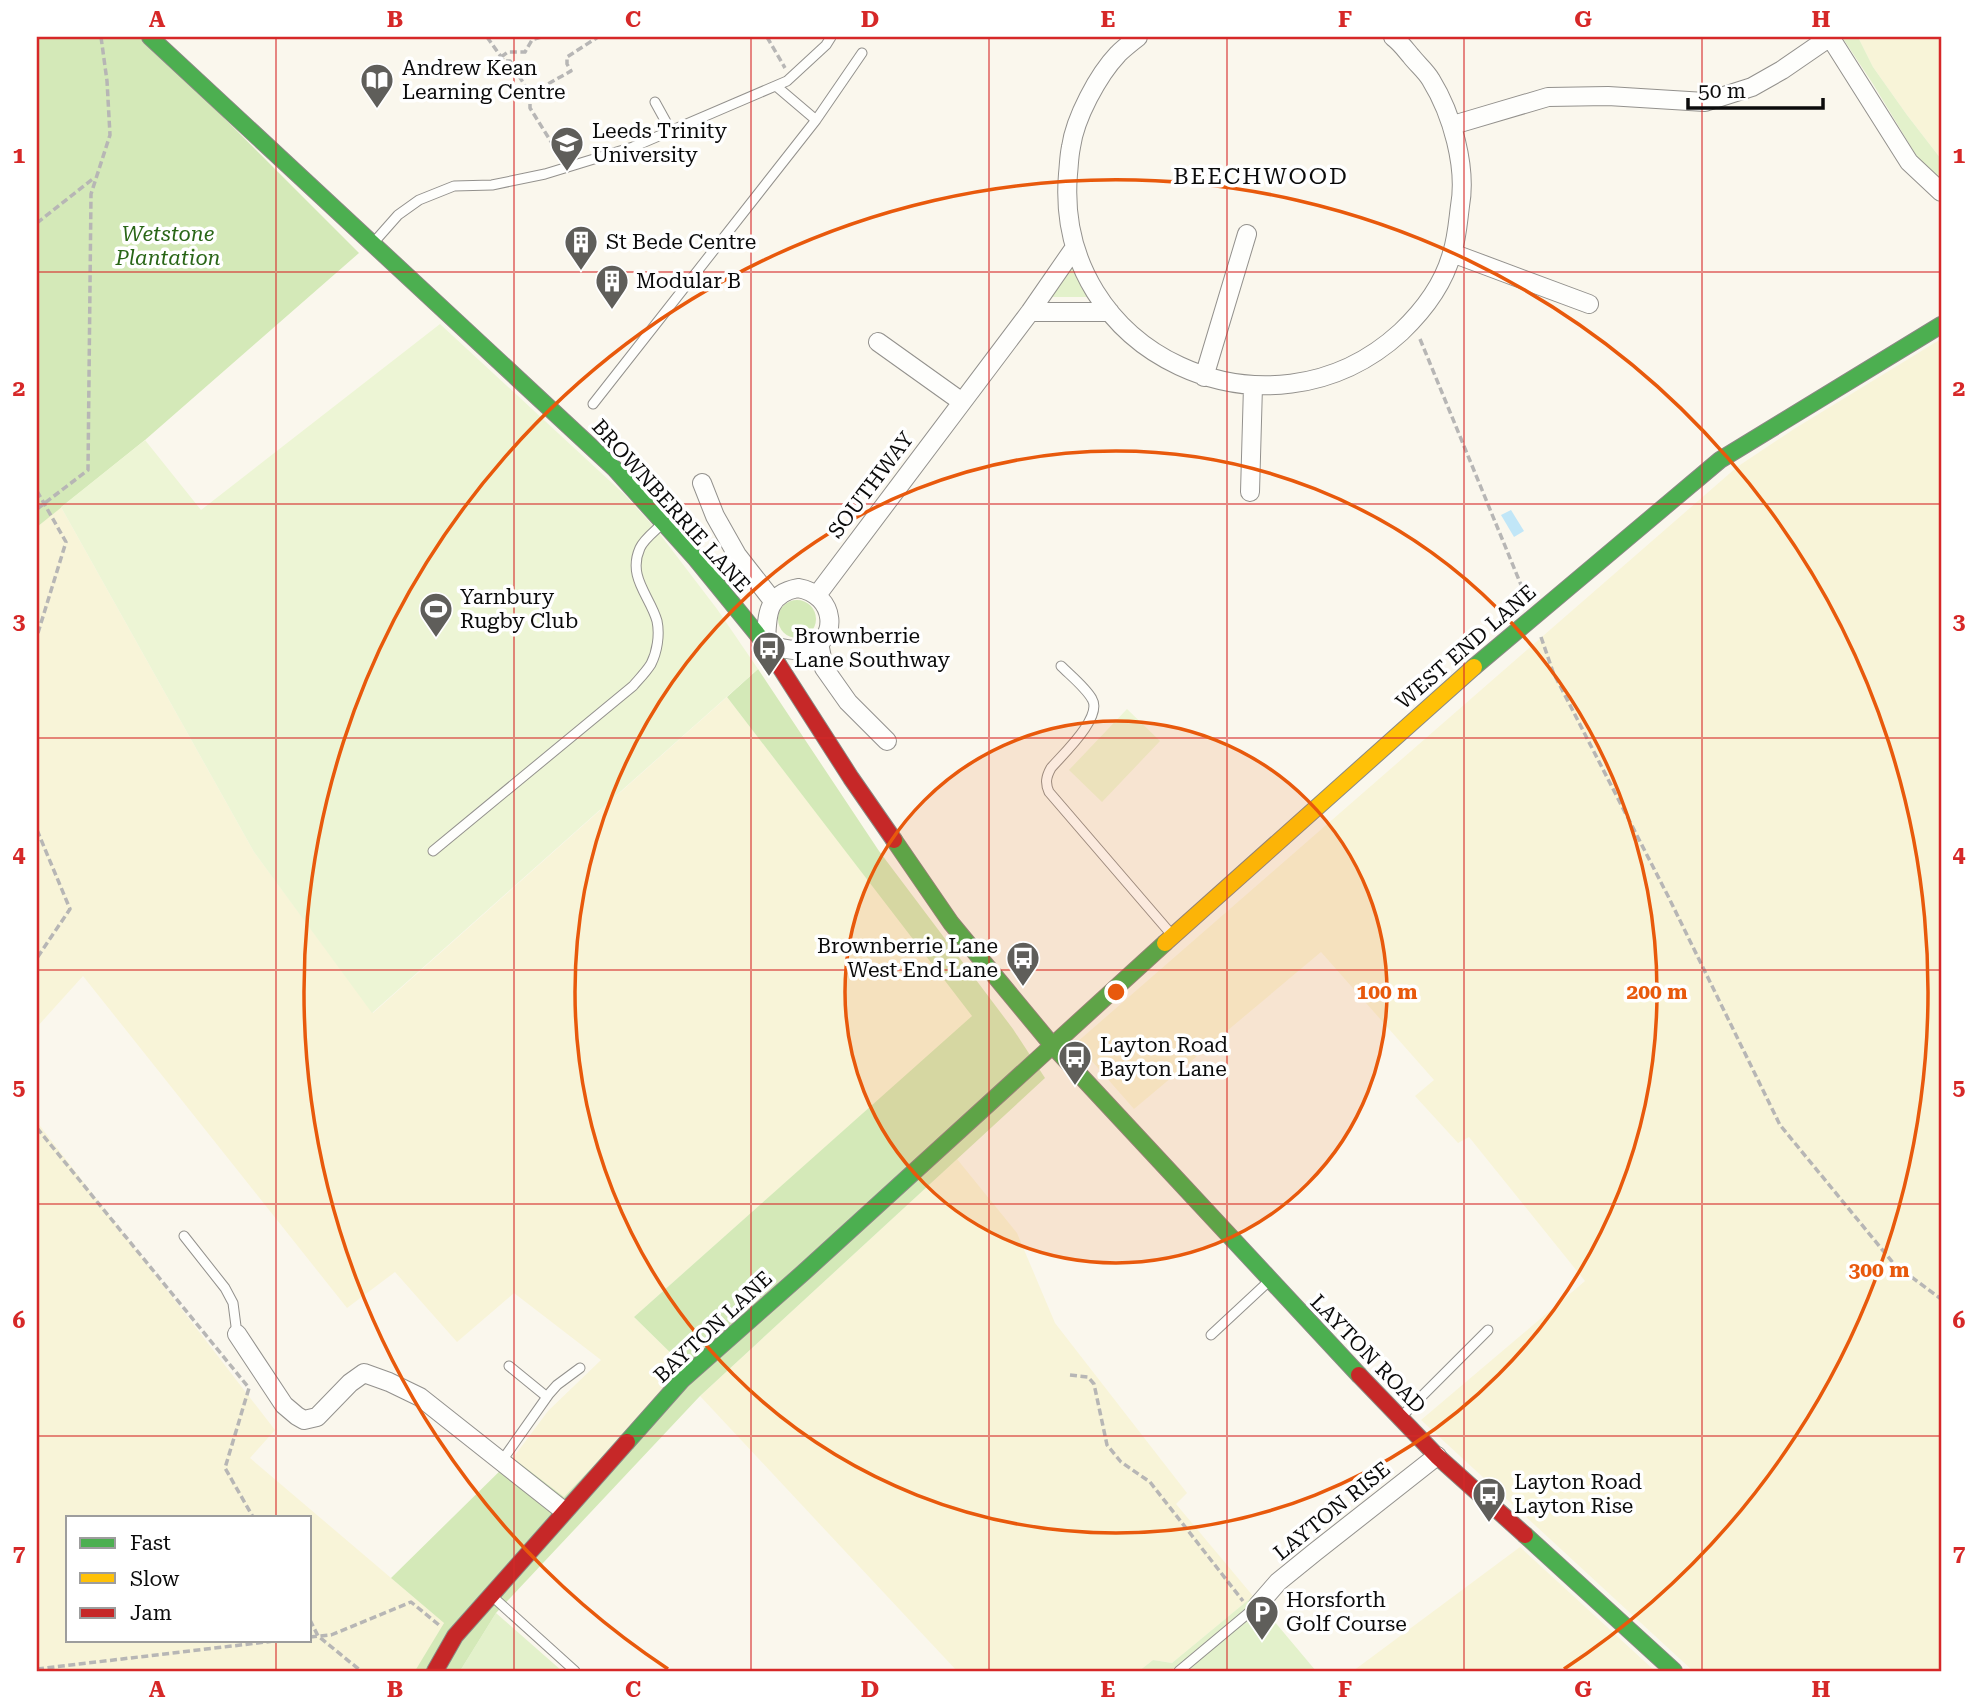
<svg xmlns="http://www.w3.org/2000/svg" width="1978" height="1708" viewBox="0 0 1978 1708" font-family="'Roboto Serif',serif">
<style>
.farmland{fill:#f8f4d8;fill-rule:evenodd}
.green{fill:#e3f1cb}
.forest{fill:#d4e9b8}
.pitch{fill:#edf5d5}
.water{fill:#c1e6f7}
.lines{fill:none;stroke-linecap:round;stroke-linejoin:round}
.lane-casing{stroke:#93918d;stroke-width:11}
.street-casing{stroke:#93918d;stroke-width:20}
.fast-casing{stroke:#898883;stroke-width:18}
.slow-casing{stroke:#898883;stroke-width:18}
.jam-casing{stroke:#898883;stroke-width:18}
.path{stroke:#b7b6b5;stroke-width:3.5;stroke-dasharray:7 3.5;stroke-linecap:butt}
.lane{stroke:#fefefc;stroke-width:9}
.street{stroke:#fefefc;stroke-width:18}
.fast{stroke:#4caf50;stroke-width:16}
.slow{stroke:#ffc107;stroke-width:16}
.jam{stroke:#c62828;stroke-width:16}
.grid{fill:none;stroke:#d62828;stroke-width:2;stroke-opacity:0.55}
.ring{fill:none;stroke:#e8590c;stroke-width:3.5}
.labels{text-anchor:middle;stroke-width:7;stroke-linejoin:round;paint-order:stroke}
.poi-label{font-size:21px;fill:#0b0b0b;stroke:#fff;text-anchor:start}
.park-label{font-size:21px;font-style:italic;fill:#2a6617;stroke:#fff}
.street-label{font-size:21px;fill:#0b0b0b;stroke:#fff}
.neighbourhood-label{font-size:23px;letter-spacing:2px;fill:#0b0b0b;stroke:#fff}
.centre{fill:#e8590c;stroke:#fff;stroke-width:3.5}
.ring-label{font-size:21px;text-anchor:middle;font-weight:bold;fill:#e8590c;stroke:#fff;stroke-width:7;stroke-linejoin:round;paint-order:stroke}
.neatline{fill:none;stroke:#d62828;stroke-width:2.5}
.grid-label{font-size:23px;text-anchor:middle;font-weight:bold;fill:#d62828}
</style>
<rect width="100%" height="100%" fill="#faf7ed"/>
<path class="farmland" d="M1858 37H1941V159L1907 115 1873 67Z
M1941 339V1671H1693L1421 1420 1585 1281 1469 1137 1458 1143 1415 1096 1434 1080 1321 952 1134 1109 1076 1043 1737 467 1794 429Z
M61 507 254 852 373 1013 727 697 973 1016 634 1317 686 1368 564 1497 513 1458 548 1411 601 1360 514 1293 457 1342 395 1272 347 1308 83 976 37 1027V527Z
M37 1122 275 1430 250 1458 444 1623 416 1671H37ZM68 1517H310V1640H68Z
M957 1159 1017 1233 1055 1323 1187 1493 1176 1504 1253 1596 1172 1663 1153 1660 1139 1671H957L700 1396Z
M1520 1547 1655 1671H1353Z"/>
<path class="green" d="M1842 37H1858L1873 67 1907 115 1941 159V184L1916 155 1873 84Z
M1073 266 1090 297H1048Z
M1253 1596 1316 1671H1139L1153 1660 1172 1663Z
M496 1613 562 1671H460Z"/>
<path class="forest" d="M37 37H143L359 253 145 440 37 527Z
M778 619a19 19 0 1 1 38 0a19 19 0 1 1-38 0Z
M758 669 879 851 1013 1029 1045 1078 700 1396 496 1613 460 1671H415L444 1623 391 1578 513 1458 564 1497 686 1368 634 1317 972 1016 727 697Z"/>
<path class="pitch" d="M440 324 625 495 656 529 717 609 758 669 372 1013 254 852 61 507 145 440 201 510Z
M1127 709 1160 741 1102 802 1069 770Z"/>
<path class="water" d="M1511 510 1524 531 1514 537 1501 515Z"/>
<g class="lines">
<defs>
<path id="lane" d="M776 86 816 120 862 53
M655 102 671 131
M375 241 398 215 419 200 454 186 492 185 545 174 633 147 787 81 826 45 831 37
M593 404 816 120
M1061 666C1070 675 1086 688 1092 699 1103 717 1063 754 1051 768 1046 777 1045 783 1049 792L1172 935
M433 851 633 686C639 679 646 672 651 664 657 652 660 635 657 621 650 596 627 577 640 548 644 539 655 531 662 524
M184 1236 225 1288 233 1303 237 1334
M1211 1335 1268 1282
M509 1366 547 1397
M1401 1417 1488 1330
M501 1462 549 1394 557 1385 580 1368
M493 1597 575 1671
M1179 1671 1258 1605"/>
<path id="street" d="M1138 37C1132 42 1124 48 1118 54 1098 75 1075 118 1071 147 1069 156 1069 165 1068 174 1053 354 1269 453 1401 332 1423 311 1444 283 1452 253 1457 238 1458 221 1460 206 1467 167 1452 114 1431 80 1426 71 1417 64 1411 56 1405 49 1400 42 1393 37
M1830 37 1909 162 1941 192
M1453 125 1548 97 1608 96 1705 102 1752 87 1782 70 1830 37
M1452 253 1589 304
M1030 312H1110
M878 342 962 402
M1204 377 1247 234
M702 483 715 516 737 555 773 601
M1250 492 1253 386
M798 588C836 594 841 642 805 650 792 652 778 647 766 645 767 618 765 594 798 588Z
M817 595 1030 312 1075 247
M819 643 824 668 848 702 887 741
M237 1334 284 1405 297 1416 304 1420 317 1417 350 1383 364 1373 389 1382 420 1397 564 1511
M1258 1605 1278 1582 1315 1552 1437 1456"/>
<path id="fast" d="M150 37 615 469 696 559 766 645 778 664
M1474 667 1720 460 1941 325
M894 840 951 923 1052 1045 1359 1375
M627 1442 682 1380 803 1273 1165 943
M1525 1535 1674 1671"/>
<path id="slow" d="M1165 943 1474 667"/>
<path id="jam" d="M778 664 851 778 894 840
M1359 1375 1437 1456 1525 1535
M435 1671 455 1636 627 1442"/>
</defs>
<use href="#lane" class="lane-casing"/>
<use href="#street" class="street-casing"/>
<use href="#fast" class="fast-casing"/>
<use href="#slow" class="slow-casing"/>
<use href="#jam" class="jam-casing"/>
<path class="path" d="M487 37 504 61H510L530 94V108L560 156
M767 37 785 68
M501 57 508 52H525L532 40 541 37
M530 94 571 71 567 64V57L598 37
M37 223 94 178
M1420 339 1526 597
M37 491 66 542 37 636
M37 509 88 470 91 194 110 135 107 81 101 37
M1541 637 1553 672 1668 896 1780 1125 1894 1264 1941 1299
M37 830 70 909 37 958
M37 1128 249 1388 225 1468 253 1517
M1070 1375 1088 1377 1094 1384 1107 1445 1121 1462 1150 1482 1243 1601
M310 1620 318 1636 361 1671
M310 1637 331 1635 411 1602 439 1625
M37 1669 283 1640"/>
<use href="#lane" class="lane"/>
<use href="#street" class="street"/>
<use href="#fast" class="fast"/>
<use href="#slow" class="slow"/>
<use href="#jam" class="jam"/>
</g>
<path class="grid" d="M276 37V1517M514 37V1671M751 37V1671M989 37V1671M1227 37V1671M1464 37V1671M1702 37V1671M37 272H1941M37 504H1941M37 738H1941M37 970H1941M37 1204H1941M37 1436H1941M276 1640V1671"/>
<circle cx="1116" cy="992" r="271" fill="#e8590c" fill-opacity=".12"/>
<g class="ring">
<circle cx="1116" cy="992" r="271"/>
<circle cx="1116" cy="992" r="541"/>
<path d="M668 1669A812 812 0 1 1 1564 1669"/>
</g>
<defs>
<symbol id="library-pin" viewBox="-11 -11 22 30"><path d="M0 17L-7.5 6A9.5 9.5 0 1 1 7.5 6Z" fill="#5f5e5a" stroke="#fff"/><path d="M-6-4Q-3-5.5-.7-3.5V5Q-3 3-6 4ZM6-4Q3-5.5 .7-3.5V5Q3 3 6 4Z" fill="#fff"/></symbol>
<symbol id="university-pin" viewBox="-11 -11 22 30"><path d="M0 17L-7.5 6A9.5 9.5 0 1 1 7.5 6Z" fill="#5f5e5a" stroke="#fff"/><path d="M0-5L7-2L0 1L-7-2ZM-4 1L0 2.5L4 1V4Q0 6-4 4Z" fill="#fff"/></symbol>
<symbol id="building-pin" viewBox="-11 -11 22 30"><path d="M0 17L-7.5 6A9.5 9.5 0 1 1 7.5 6Z" fill="#5f5e5a" stroke="#fff"/><path d="M-4-6H4V6H1V3H-1V6H-4ZM-2.5-4.3h1.7v1.8h-1.7ZM.8-4.3h1.7v1.8H.8ZM-2.5-1h1.7V.8h-1.7ZM.8-1h1.7V.8H.8Z" fill="#fff"/></symbol>
<symbol id="stadium-pin" viewBox="-11 -11 22 30"><path d="M0 17L-7.5 6A9.5 9.5 0 1 1 7.5 6Z" fill="#5f5e5a" stroke="#fff"/><path d="M0-5a6.5 5 0 1 0 0 10a6.5 5 0 1 0 0-10ZM-3.5-1.8h7v3.6h-7Z" fill="#fff"/></symbol>
<symbol id="bus-pin" viewBox="-11 -11 22 30"><path d="M0 17L-7.5 6A9.5 9.5 0 1 1 7.5 6Z" fill="#5f5e5a" stroke="#fff"/><path d="M-5-6H5V4H4V6H2V4H-2V6H-4V4H-5ZM-3.5-4V0h7V-4ZM-3.5 1.2v1.5H-2V1.2ZM2 1.2v1.5H3.5V1.2Z" fill="#fff"/></symbol>
<symbol id="parking-pin" viewBox="-11 -11 22 30"><path d="M0 17L-7.5 6A9.5 9.5 0 1 1 7.5 6Z" fill="#5f5e5a" stroke="#fff"/><path d="M-3.5-5.5H1a3.5 3.5 0 0 1 0 7H-1V5.5H-3.5ZM-1-3.4V-.6H.8a1.4 1.4 0 0 0 0-2.8Z" fill="#fff"/></symbol>
</defs>
<g fill-rule="evenodd">
<use href="#library-pin" x="358" y="61" width="38" height="52"/>
<use href="#university-pin" x="548" y="124" width="38" height="52"/>
<use href="#building-pin" x="562" y="223" width="38" height="52"/>
<use href="#building-pin" x="593" y="262" width="38" height="52"/>
<use href="#stadium-pin" x="417" y="590" width="38" height="52"/>
<use href="#bus-pin" x="750" y="629" width="38" height="52"/>
<use href="#bus-pin" x="1004" y="939" width="38" height="52"/>
<use href="#bus-pin" x="1056" y="1038" width="38" height="52"/>
<use href="#bus-pin" x="1470" y="1475" width="38" height="52"/>
<use href="#parking-pin" x="1243" y="1593" width="38" height="52"/>
</g>
<g class="labels">
<g class="poi-label">
<text x="402" y="75">Andrew Kean<tspan x="402" dy="24">Learning Centre</tspan></text>
<text x="592" y="138">Leeds Trinity<tspan x="592" dy="24">University</tspan></text>
<text x="606" y="249">St Bede Centre</text>
<text x="636" y="288">Modular B</text>
<text x="460" y="604">Yarnbury<tspan x="460" dy="24">Rugby Club</tspan></text>
<text x="794" y="643">Brownberrie<tspan x="794" dy="24">Lane Southway</tspan></text>
<text x="998" y="953" text-anchor="end">Brownberrie Lane<tspan x="998" dy="24">West End Lane</tspan></text>
<text x="1100" y="1052">Layton Road<tspan x="1100" dy="24">Bayton Lane</tspan></text>
<text x="1514" y="1489">Layton Road<tspan x="1514" dy="24">Layton Rise</tspan></text>
<text x="1286" y="1607">Horsforth<tspan x="1286" dy="24">Golf Course</tspan></text>
</g>
<g class="park-label">
<text x="168" y="241">Wetstone<tspan x="168" dy="24">Plantation</tspan></text>
</g>
<g class="street-label">
<text transform="translate(871 485) rotate(-53)" y="7">SOUTHWAY</text>
<text transform="translate(671 506) rotate(48)" y="7">BROWNBERRIE LANE</text>
<text transform="translate(1466 647) rotate(-41)" y="7">WEST END LANE</text>
<text transform="translate(713 1327) rotate(-43)" y="7">BAYTON LANE</text>
<text transform="translate(1368 1354) rotate(46)" y="7">LAYTON ROAD</text>
<text transform="translate(1332 1511) rotate(-39)" y="7">LAYTON RISE</text>
</g>
<g class="neighbourhood-label">
<text x="1261" y="184">BEECHWOOD</text>
</g>
</g>
<circle cx="1116" cy="992" r="10" class="centre"/>
<g class="ring-label">
<text x="1387" y="999">100 m</text>
<text x="1657" y="999">200 m</text>
<text x="1879" y="1277">300 m</text>
</g>
<rect width="1978" height="1708" fill="none" stroke="#ffffff" stroke-width="77"/>
<rect x="66" y="1516" width="245" height="126" fill="#ffffff" stroke="#9d9d9d" stroke-width="2"/>
<rect x="80" y="1538" width="35" height="10" fill="#4caf50" stroke="#9d9d9d" stroke-width="2"/>
<text x="130" y="1550" font-size="21" fill="#0b0b0b">Fast</text>
<rect x="80" y="1573" width="35" height="10" fill="#ffc107" stroke="#9d9d9d" stroke-width="2"/>
<text x="130" y="1586" font-size="21" fill="#0b0b0b">Slow</text>
<rect x="80" y="1608" width="35" height="10" fill="#c62828" stroke="#9d9d9d" stroke-width="2"/>
<text x="130" y="1620" font-size="21" fill="#0b0b0b">Jam</text>
<path d="M1688 98v10h135v-10" fill="none" stroke="#0b0b0b" stroke-width="3.5"/>
<text x="1698" y="98" font-size="21" fill="#0b0b0b" stroke="#ffffff" stroke-width="5" paint-order="stroke">50 m</text>
<rect x="38" y="38" width="1902" height="1632" class="neatline"/>
<g class="grid-label">
<text x="157" y="27">A</text>
<text x="395" y="27">B</text>
<text x="633" y="27">C</text>
<text x="870" y="27">D</text>
<text x="1108" y="27">E</text>
<text x="1345" y="27">F</text>
<text x="1583" y="27">G</text>
<text x="1821" y="27">H</text>
<text x="19" y="163">1</text>
<text x="1959" y="163">1</text>
<text x="19" y="396">2</text>
<text x="1959" y="396">2</text>
<text x="19" y="629">3</text>
<text x="1959" y="629">3</text>
<text x="19" y="862">4</text>
<text x="1959" y="862">4</text>
<text x="19" y="1095">5</text>
<text x="1959" y="1095">5</text>
<text x="19" y="1328">6</text>
<text x="1959" y="1328">6</text>
<text x="19" y="1561">7</text>
<text x="1959" y="1561">7</text>
<text x="157" y="1697">A</text>
<text x="395" y="1697">B</text>
<text x="633" y="1697">C</text>
<text x="870" y="1697">D</text>
<text x="1108" y="1697">E</text>
<text x="1345" y="1697">F</text>
<text x="1583" y="1697">G</text>
<text x="1821" y="1697">H</text>
</g>
</svg>
